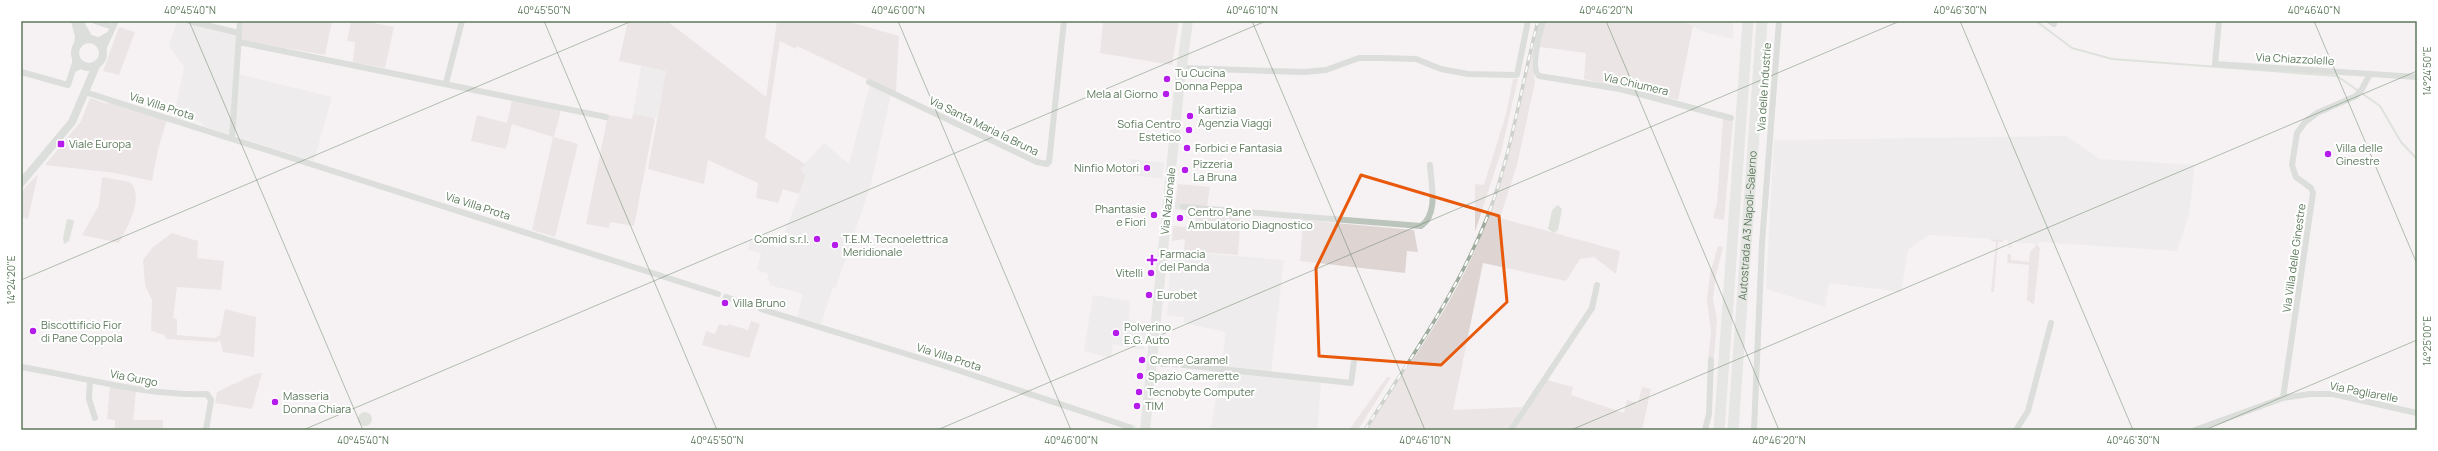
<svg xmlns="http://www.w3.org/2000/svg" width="2438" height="451" viewBox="0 0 2438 451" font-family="Manrope,sans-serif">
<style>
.built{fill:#e4e4e2}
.green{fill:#ded5d3}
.water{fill:#c3cebe}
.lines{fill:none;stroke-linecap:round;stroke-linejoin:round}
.stream{stroke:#c3cebe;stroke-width:2}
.minor-tunnel{stroke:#d0d4ce;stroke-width:6;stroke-dasharray:6 3;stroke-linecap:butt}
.minor{stroke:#bcc5bc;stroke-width:6}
.tertiary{stroke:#bcc5bc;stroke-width:8}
.primary{stroke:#d2dad1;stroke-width:10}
.motorway{stroke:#d2dad1;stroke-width:11}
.rail-casing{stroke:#9eab9d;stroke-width:3.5}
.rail{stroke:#fff;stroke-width:2;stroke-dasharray:6;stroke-linecap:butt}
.marked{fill:none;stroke:#e8590c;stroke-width:3;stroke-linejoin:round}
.ticks{fill:none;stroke:#5d795b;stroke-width:1;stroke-opacity:0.45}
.poi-dot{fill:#b51cec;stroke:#fff;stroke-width:1.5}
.labels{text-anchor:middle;stroke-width:4;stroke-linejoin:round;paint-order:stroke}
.street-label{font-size:11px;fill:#5d795b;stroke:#fff}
.poi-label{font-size:11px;fill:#5d795b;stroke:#fff;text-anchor:start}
.neatline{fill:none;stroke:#5d795b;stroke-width:1.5}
.ticks-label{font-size:10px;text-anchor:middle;fill:#5d795b}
</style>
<rect width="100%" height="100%" fill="#f6f2f4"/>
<path class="built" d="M177 21 236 35 230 135 204 126 202 122 195 120 193 123 174 117 184 67 169 46Z
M1680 21H1733V39L1707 33Z
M641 66 666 71 657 118 633 114Z
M239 74 332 97 314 161 235 136Z
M870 84 891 94 871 184 837 284 836 288 833 287 821 324 797 317 803 294 769 285 770 281 765 280 768 278V274L757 270 761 253 748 250 750 240 779 248 806 176 800 169 824 143 849 164Z
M2066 136 2100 159 2195 165 2189 215 2177 251 2040 242 2037 244 2012 242V248H2008V240L1929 235 1908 250 1901 292 1829 283 1825 307 1766 289 1774 140Z
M1131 159 1164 163 1162 179 1130 175Z
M1172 251 1284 260 1271 373 1221 368 1226 332 1184 323V317L1167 316Z
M1093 295 1130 301 1129 320 1147 322 1144 350 1113 344 1111 358 1084 351Z
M1220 371 1321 383 1317 430H1211Z"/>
<path class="green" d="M243 21H332L325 55 242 40Z
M351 21H364L394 27 385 68 353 62 355 42 347 41Z
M628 21H667L766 97 777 21H846L899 36 896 93 797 46 796 49 780 41 765 138 805 164 800 169 806 176 799 194 783 189 778 203 756 198 758 183 708 160 704 184 648 169 666 71 619 61Z
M1103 21H1179L1172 65 1100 53Z
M1539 21H1541L1532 62 1535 82 1517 165 1500 218 1620 251 1616 274 1594 257 1580 259 1566 281 1483 263 1453 410 1522 407 1508 430H1367C1404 371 1448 313 1476 248 1507 176 1521 97 1539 21Z
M1545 21H1680L1693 26 1678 100 1584 79 1586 53 1540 47Z
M119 27 135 32 119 75 103 71Z
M1513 79H1518L1501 152 1475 232V184L1484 185 1506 114Z
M90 98 108 104 109 101 167 120 158 149 152 181 115 173 45 165 81 121Z
M512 100 561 110 554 137 578 144 555 237 532 230 553 137 512 124 506 149 471 141 477 115 507 123Z
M633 114 655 118 634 226 610 222 609 228 586 224 608 115 632 119Z
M1723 119 1733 121 1724 220 1713 218 1717 203Z
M38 174 28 219 21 217V192Z
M102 177 130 182C145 197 127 228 119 243L82 235 99 205Z
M1178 184 1210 187 1207 207 1175 204Z
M1196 210 1241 214 1238 255 1184 251 1185 239 1172 241 1173 226 1195 228Z
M1303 220 1414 230 1418 252 1407 251 1405 273 1300 261Z
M172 233 198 241 197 258 224 261 221 290 177 287 173 318 177 319V335L215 338 220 335 225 309 256 317 254 357 223 352 220 340 217 342 166 339 165 335 151 331 152 300 145 285 143 260 153 247Z
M1991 239 2003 240V242H1998L1994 292H1991L1996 242 1991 241Z
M2037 244 2040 248 2034 305 2027 300 2029 265 2007 263 2008 254H2011V260L2029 262 2030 252Z
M1718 246 1723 247 1716 275 1713 299 1717 319 1714 358 1708 359 1711 333 1707 300 1710 274Z
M751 321 760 324 749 358 702 345 706 331 715 334 719 324 727 326 728 324 748 330Z
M262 373 252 409 215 403 217 392 255 374Z
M1387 377H1391L1358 430H1349Z
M1547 380 1573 387 1571 395 1624 413 1627 400 1638 403 1642 387 1651 389 1642 430H1515Z
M110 386 136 391 133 420H163V430H115V420L107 419Z"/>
<path class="water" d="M1558 205 1562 209 1558 230 1554 233 1548 229 1552 210Z
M67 219 73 220 74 222 69 241 64 244 63 238Z
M358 419a7 7 0 1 1 14 0a7 7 0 1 1-14 0Z"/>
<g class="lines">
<path class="stream" d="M2036 21 2072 48 2112 59 2337 76 2380 106 2401 142 2417 159"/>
<path class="minor-tunnel" d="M1175 206 1183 207
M1163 364 1183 365
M1129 427 1136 429"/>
<path class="minor" d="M95 21 113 27
M189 21 239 33
M1543 21C1540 32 1530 69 1539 76L1620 89 1731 118
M2050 21 2054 24
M2219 21 2215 64 2417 77
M98 41 108 35
M239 42 606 117
M103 49 116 21
M1181 68 1304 72 1326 70 1359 58H1381L1416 59 1441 69 1468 74 1517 75 1528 21
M73 70 82 65
M21 72 68 85 75 63V54
M869 82 1037 162 1047 164 1049 162 1064 21
M446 83 462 21
M85 92 718 294
M232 138 240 21
M1183 207 1421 226C1439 214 1431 183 1430 165
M726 297 753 306
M761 309 942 365 1129 427
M1152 362 1163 364
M1183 365 1351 383 1354 362
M21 367C83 377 144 396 207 394L211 400 206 430
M90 380 89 399 95 418
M2283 398 2313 193 2311 188 2296 177 2292 165 2297 133 2305 122 2317 113 2356 96 2362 89 2370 74
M1511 430 1592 308 1597 285
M1705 430 1709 414 1711 360
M1754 430 1762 243 1779 21
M2016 430 2028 411 2051 323
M2195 430 2283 398 2310 394H2333L2417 413"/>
<path class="tertiary" d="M75 21 79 36 78 45
M79 21 89 39
M75 53a14 14 0 1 1 28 0a14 14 0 1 1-28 0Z
M21 183 72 122 96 66"/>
<path class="primary" d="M1145 430 1180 80 1188 21"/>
<g class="motorway">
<path d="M1719 430 1748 21"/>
<path id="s1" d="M1733 430 1762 21"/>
</g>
<defs>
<path id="rail" d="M1365 430C1409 360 1458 292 1488 215 1512 153 1521 85 1538 21"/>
</defs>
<use href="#rail" class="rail-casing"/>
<use href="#rail" class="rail"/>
</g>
<path d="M0 0H2438V451H0ZM1361 175 1499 216 1507 302 1441 365 1319 356 1316 268Z" fill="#f6f2f4" fill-opacity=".55" fill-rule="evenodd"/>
<path class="marked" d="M1361 175 1499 216 1507 302 1441 365 1319 356 1316 268Z"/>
<path class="ticks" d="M189 21 363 430M544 21 717 430M898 21 1071 430M1252 21 1425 430M1606 21 1779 430M1960 21 2133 430M2314 21 2417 264M21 280 632 21M303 430 1266 21M937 430 1900 21M1571 430 2417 71M2205 430 2417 340"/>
<g class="poi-dot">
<circle cx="1167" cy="79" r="4"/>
<circle cx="1166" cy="94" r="4"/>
<circle cx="1190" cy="116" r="4"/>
<circle cx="1189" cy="130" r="4"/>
<rect x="57" y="140" width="8" height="8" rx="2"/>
<circle cx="1187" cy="148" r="4"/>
<circle cx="2328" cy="154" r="4"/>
<circle cx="1147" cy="168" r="4"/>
<circle cx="1185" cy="170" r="4"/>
<circle cx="1154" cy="215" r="4"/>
<circle cx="1180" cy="218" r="4"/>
<circle cx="817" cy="239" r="4"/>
<circle cx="835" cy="245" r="4"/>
<path d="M1150 254h4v4h4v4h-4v4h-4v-4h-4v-4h4z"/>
<circle cx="1151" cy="273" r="4"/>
<circle cx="1149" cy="295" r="4"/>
<circle cx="725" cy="303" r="4"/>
<circle cx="33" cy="331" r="4"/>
<circle cx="1116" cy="333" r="4"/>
<circle cx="1142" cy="360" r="4"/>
<circle cx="1140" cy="376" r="4"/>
<circle cx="1139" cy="392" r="4"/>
<circle cx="275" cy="402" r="4"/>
<circle cx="1137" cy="406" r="4"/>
</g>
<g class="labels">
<g class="street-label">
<text transform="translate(2295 59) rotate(3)" y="4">Via Chiazzolelle</text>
<text transform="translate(1636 84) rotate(13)" y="4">Via Chiumera</text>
<text transform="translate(1764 87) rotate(-86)" y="4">Via delle Industrie</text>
<text transform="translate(162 106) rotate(18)" y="4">Via Villa Prota</text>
<text transform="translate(984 126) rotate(26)" y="4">Via Santa Maria la Bruna</text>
<text transform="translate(1168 201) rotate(-84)" y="4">Via Nazionale</text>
<text transform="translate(478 206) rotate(18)" y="4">Via Villa Prota</text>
<text dy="4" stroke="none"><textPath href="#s1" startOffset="205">Autostrada A3 Napoli-Salerno</textPath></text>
<text transform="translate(2294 258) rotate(-82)" y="4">Via Villa delle Ginestre</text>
<text transform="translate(949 357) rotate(18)" y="4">Via Villa Prota</text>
<text transform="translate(134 378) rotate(11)" y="4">Via Gurgo</text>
<text transform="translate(2364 392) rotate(11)" y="4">Via Pagliarelle</text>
</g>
<g class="poi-label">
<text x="1175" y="77">Tu Cucina<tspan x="1175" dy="13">Donna Peppa</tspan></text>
<text x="1158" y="98" text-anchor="end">Mela al Giorno</text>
<text x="1198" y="114">Kartizia<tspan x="1198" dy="13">Agenzia Viaggi</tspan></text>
<text x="1181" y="128" text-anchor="end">Sofia Centro<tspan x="1181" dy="13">Estetico</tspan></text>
<text x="69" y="148">Viale Europa</text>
<text x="1195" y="152">Forbici e Fantasia</text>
<text x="2336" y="152">Villa delle<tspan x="2336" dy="13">Ginestre</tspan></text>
<text x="1193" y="168">Pizzeria<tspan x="1193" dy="13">La Bruna</tspan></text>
<text x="1139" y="172" text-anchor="end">Ninfio Motori</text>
<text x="1146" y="213" text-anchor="end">Phantasie<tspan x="1146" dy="13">e Fiori</tspan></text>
<text x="1188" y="216">Centro Pane<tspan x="1188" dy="13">Ambulatorio Diagnostico</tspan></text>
<text x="809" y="243" text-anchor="end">Comid s.r.l.</text>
<text x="843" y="243">T.E.M. Tecnoelettrica<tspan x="843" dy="13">Meridionale</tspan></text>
<text x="1160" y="258">Farmacia<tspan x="1160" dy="13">del Panda</tspan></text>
<text x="1143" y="277" text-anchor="end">Vitelli</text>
<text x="1157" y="299">Eurobet</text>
<text x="733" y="307">Villa Bruno</text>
<text x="41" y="329">Biscottificio Fior<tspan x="41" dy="13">di Pane Coppola</tspan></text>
<text x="1124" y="331">Polverino<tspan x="1124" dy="13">E.G. Auto</tspan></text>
<text x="1150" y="364">Creme Caramel</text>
<text x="1148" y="380">Spazio Camerette</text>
<text x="1147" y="396">Tecnobyte Computer</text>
<text x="283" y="400">Masseria<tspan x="283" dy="13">Donna Chiara</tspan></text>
<text x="1145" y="410">TIM</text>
</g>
</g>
<rect width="2438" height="451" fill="none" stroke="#ffffff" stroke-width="44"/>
<rect x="22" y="22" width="2394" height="407" class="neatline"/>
<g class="ticks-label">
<text x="190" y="14">40°45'40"N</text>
<text x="544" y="14">40°45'50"N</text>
<text x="898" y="14">40°46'00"N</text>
<text x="1252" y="14">40°46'10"N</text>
<text x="1606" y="14">40°46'20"N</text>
<text x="1960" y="14">40°46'30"N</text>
<text x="2314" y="14">40°46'40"N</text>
<text transform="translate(2427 71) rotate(-90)" y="4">14°24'50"E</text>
<text transform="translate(11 280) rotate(-90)" y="4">14°24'20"E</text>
<text transform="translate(2427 341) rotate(-90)" y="4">14°25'00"E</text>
<text x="363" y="444">40°45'40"N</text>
<text x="717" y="444">40°45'50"N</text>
<text x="1071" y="444">40°46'00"N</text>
<text x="1425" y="444">40°46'10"N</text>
<text x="1779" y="444">40°46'20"N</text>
<text x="2133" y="444">40°46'30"N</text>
</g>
</svg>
